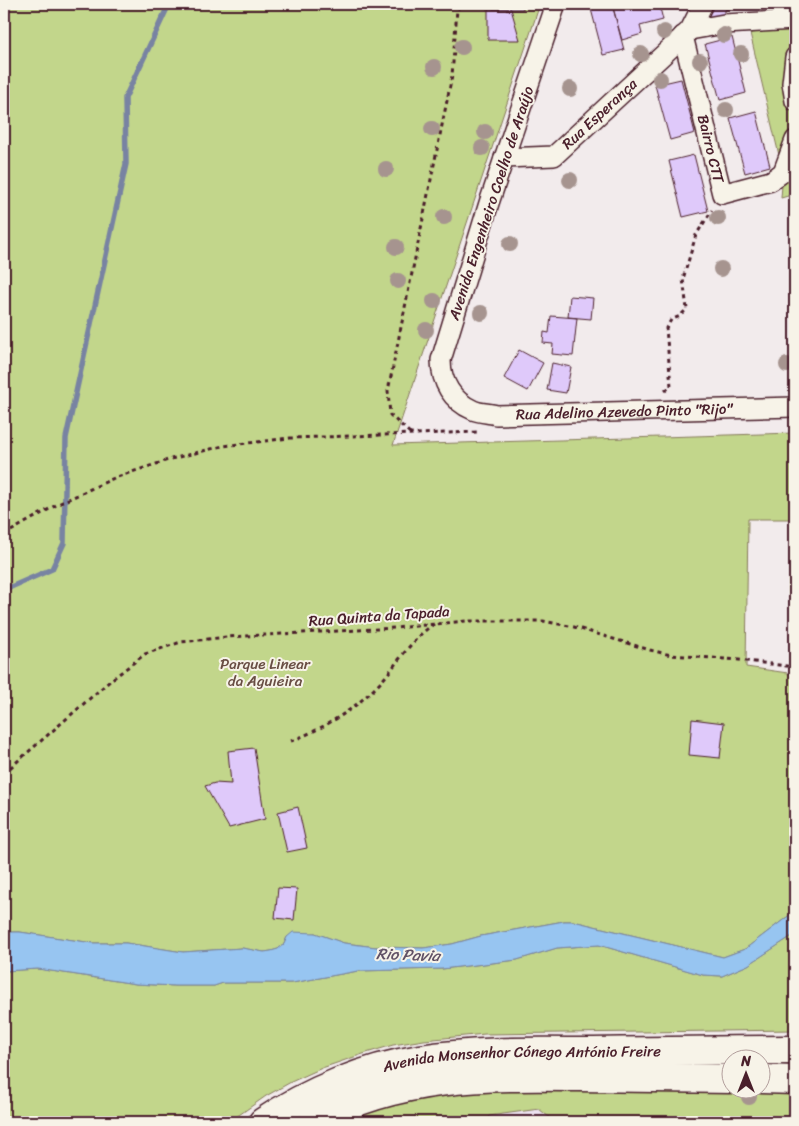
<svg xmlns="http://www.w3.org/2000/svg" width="799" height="1126" viewBox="0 0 799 1126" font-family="Sriracha,sans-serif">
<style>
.built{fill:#ece1f0}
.green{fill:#c2d68b;stroke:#867a5b}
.water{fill:#97c5f1;stroke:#7883a2}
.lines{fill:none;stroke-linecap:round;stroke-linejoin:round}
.stream{stroke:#7883a2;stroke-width:5.5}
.building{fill:#dfc9fa;stroke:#4a1f2b}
.minor-casing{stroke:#4a1f2b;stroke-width:22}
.primary-casing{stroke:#4a1f2b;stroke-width:31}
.path{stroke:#4a1f2b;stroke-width:3;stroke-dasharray:4 4;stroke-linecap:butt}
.minor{stroke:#f7f3e8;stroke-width:19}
.primary{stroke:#f7f3e8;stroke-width:28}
.tree{fill:#a6948f}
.labels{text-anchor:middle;stroke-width:4;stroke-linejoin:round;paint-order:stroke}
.street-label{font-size:15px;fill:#4a1f2b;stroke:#f7f3e8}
.park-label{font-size:15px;fill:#684d43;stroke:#f7f3e8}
.water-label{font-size:16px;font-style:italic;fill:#615166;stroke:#f7f3e8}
</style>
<rect width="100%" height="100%" fill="#f2ebec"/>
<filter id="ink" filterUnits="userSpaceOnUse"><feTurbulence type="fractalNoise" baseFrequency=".02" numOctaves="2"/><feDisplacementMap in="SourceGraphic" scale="10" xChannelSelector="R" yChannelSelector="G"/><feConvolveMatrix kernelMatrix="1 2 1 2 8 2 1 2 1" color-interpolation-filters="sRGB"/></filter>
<g filter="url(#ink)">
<path class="built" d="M540 1109 555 1122H485L489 1116Z"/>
<path class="green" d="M4 4H540L393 445 795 433V519H748L746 667 795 674V911L745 949 723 957 573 921H564L481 936 452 944 423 948 376 947 344 943 315 933 287 937 284 944 278 949 271 951 264 952 242 948 183 952 126 943H93L20 932H4Z
M795 26V194L781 198 783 172 750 33Z
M795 934V1030L485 1034 424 1040 393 1045 363 1054 322 1068 291 1082 266 1096 229 1122H4V971L38 969 136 984 175 986H214L223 983H292L358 971 442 969 517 960 557 948 599 945 703 975 722 976 748 965Z
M677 1087 795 1093V1122H555L539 1109 489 1116 485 1122H337L376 1106 456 1092 479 1090Z"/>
<path class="water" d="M795 911V934L748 965 722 976 703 975 599 945 557 948 517 960 442 969 358 971 292 983H223L214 986H175L136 984 38 969 4 971V932H20L93 943H126L183 952 242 948 264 952 271 951 278 949 284 944 287 937 293 932 315 933 344 943 376 947 423 948 452 944 481 936 564 921H573L723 957 745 949Z"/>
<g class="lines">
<path class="stream" d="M4 590 52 569 64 543 66 438 126 164 125 98 169 4"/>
</g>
<path class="building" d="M493 4H523V9H493Z
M612 4 624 50 603 55 591 9Z
M612 4H659L663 20 640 26 642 34 622 40Z
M712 4H747L725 10V14L710 21 707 20V16Z
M488 9H511L520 40H488Z
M732 37 746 93 720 100 705 44Z
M681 79 695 133 670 140 655 85Z
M756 111 770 166 745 173 730 118Z
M694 155 708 211 683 217 669 161Z
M570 296 593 298 591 319 568 317Z
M551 316 577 318 573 356 552 354 553 344 543 343 544 332 549 333Z
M519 350 543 363 528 391 504 378Z
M552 363 571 367 566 393 547 390Z
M692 719 724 723 720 758 689 755Z
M254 748 265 819 229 828 205 786 215 783 231 784 228 751Z
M298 807 307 848 287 852 278 812Z
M278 888 297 889 294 920 275 918Z"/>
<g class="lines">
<defs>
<g id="minor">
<path id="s1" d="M556 4 489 203 441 360C441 382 452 401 473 410 479 413 489 413 496 415L795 407"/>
<path d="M690 30 724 24 795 20"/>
<path id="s2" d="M683 36 722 194 771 181 783 172 795 140"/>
<path d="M795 57 792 83 795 101"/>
<path id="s3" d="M504 158 554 156 690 30 703 4"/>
</g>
<g id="primary">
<path d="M762 1079 795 1080"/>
<path id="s4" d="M263 1122C309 1091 365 1068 420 1059 478 1050 536 1052 594 1052 661 1051 728 1050 795 1050"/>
<path d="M313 1122C397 1075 486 1076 579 1077 630 1078 681 1078 732 1079"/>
</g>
</defs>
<use href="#minor" class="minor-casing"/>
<use href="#primary" class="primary-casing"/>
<path class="path" d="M665 391 671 386 666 328 671 320 680 316 687 309 683 279 696 235 712 210
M410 433 390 415 388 391 452 76 457 9 463 4
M4 535 58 504 114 478 171 459 223 446 290 438 477 432
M291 741C325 728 354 710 380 683 398 663 411 639 434 624
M4 773 111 680 145 654 181 642 227 637 395 628 466 621H543L574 627 650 650 671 655 739 660 795 667"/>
<use href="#minor" class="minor"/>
<use href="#primary" class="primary"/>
</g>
<g class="tree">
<circle cx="664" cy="32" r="8"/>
<circle cx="724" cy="35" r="8"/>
<circle cx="462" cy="47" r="8"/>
<circle cx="641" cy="54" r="8"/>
<circle cx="741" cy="54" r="8"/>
<circle cx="700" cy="61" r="8"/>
<circle cx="434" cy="67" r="8"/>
<circle cx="660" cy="79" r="8"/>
<circle cx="570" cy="89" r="8"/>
<circle cx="726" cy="110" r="8"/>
<circle cx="432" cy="129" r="8"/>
<circle cx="485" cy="132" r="8"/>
<circle cx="482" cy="148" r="8"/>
<circle cx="386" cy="169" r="8"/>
<circle cx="570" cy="180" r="8"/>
<circle cx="444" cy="217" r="8"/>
<circle cx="718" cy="218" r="8"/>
<circle cx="510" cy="244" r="8"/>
<circle cx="396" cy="247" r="8"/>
<circle cx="721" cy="269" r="8"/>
<circle cx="398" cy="281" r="8"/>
<circle cx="434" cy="301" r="8"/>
<circle cx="481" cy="313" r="8"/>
<circle cx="426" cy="330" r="8"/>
<circle cx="787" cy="365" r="8"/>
<circle cx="749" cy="1097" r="8"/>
</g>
</g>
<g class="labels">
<g class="street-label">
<text dy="5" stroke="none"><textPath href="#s3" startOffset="112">Rua Esperança</textPath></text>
<text dy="5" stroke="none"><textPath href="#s2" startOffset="116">Bairro CTT</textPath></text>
<text transform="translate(491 203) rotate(-72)" y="5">Avenida Engenheiro Coelho de Araújo</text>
<text dy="5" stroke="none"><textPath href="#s1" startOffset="589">Rua Adelino Azevedo Pinto "Rijo"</textPath></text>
<text transform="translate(379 616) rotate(-4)" y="5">Rua Quinta da Tapada</text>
<text dy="5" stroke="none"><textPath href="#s4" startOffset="272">Avenida Monsenhor Cónego António Freire</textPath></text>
</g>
<g class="park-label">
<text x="265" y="669">Parque Linear<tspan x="265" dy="17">da Aguieira</tspan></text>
</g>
<g class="water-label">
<text transform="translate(408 954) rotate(2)" y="6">Rio Pavia</text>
</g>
</g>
<rect width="799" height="1126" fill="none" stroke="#f7f3e8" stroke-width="20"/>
<rect x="10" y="10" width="779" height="1106" fill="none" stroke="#4a1f2b" stroke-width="2" filter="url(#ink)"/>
<g transform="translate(746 1074)"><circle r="24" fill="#f7f3e8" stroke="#b29e9c"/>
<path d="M0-4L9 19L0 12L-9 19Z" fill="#4a1f2b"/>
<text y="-8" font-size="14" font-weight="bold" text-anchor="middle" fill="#4a1f2b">N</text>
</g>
</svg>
